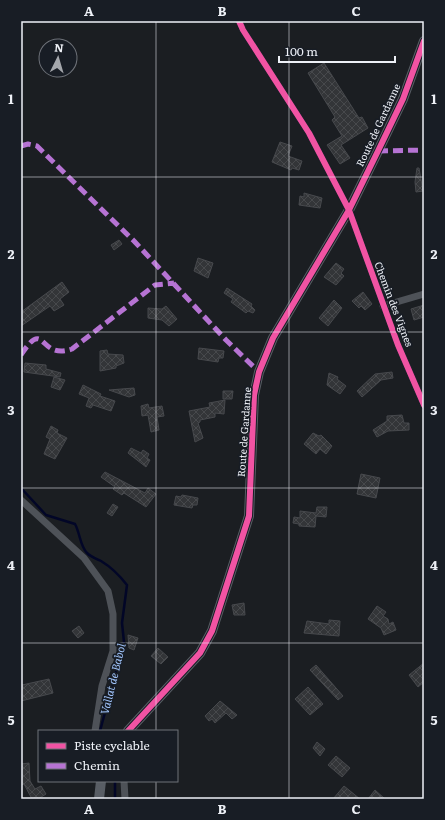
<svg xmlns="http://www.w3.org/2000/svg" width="445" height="820" viewBox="0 0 445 820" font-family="Literata,serif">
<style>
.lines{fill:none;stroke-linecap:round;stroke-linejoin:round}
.stream{stroke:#020627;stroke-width:2.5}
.building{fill:url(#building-cross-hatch);stroke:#47494d}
.street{stroke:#4e5258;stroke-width:7}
.secondary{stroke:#595e65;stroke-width:10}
.quiet{stroke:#b673d3;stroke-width:5;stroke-dasharray:10 5;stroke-linecap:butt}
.cycleway-casing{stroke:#181d25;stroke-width:8}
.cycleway{stroke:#f153a3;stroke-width:6}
.grid{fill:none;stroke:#eef1f7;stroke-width:1;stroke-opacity:0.55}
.labels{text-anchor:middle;stroke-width:3.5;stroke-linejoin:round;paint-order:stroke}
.street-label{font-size:10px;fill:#eef1f7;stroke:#181d25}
.water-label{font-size:11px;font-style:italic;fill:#9fc2f8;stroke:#181d25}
.neatline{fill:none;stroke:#eef1f7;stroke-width:1.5}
.grid-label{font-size:13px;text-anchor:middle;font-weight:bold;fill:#eef1f7}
</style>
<defs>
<pattern id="building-cross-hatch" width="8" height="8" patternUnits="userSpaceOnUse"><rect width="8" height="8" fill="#333538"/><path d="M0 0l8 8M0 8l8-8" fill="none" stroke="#47494c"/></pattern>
</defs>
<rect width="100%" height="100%" fill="#1b1e22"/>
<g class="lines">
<path class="stream" d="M21 488 46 515 75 524C80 533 80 546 87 553 91 557 97 559 101 561 111 567 120 576 127 585L122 623 124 642 100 731
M115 799V781"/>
</g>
<path class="building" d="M324 63 359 118 362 117 368 128 341 145 350 158 340 164 327 145 342 136 332 120 335 117 308 73Z
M280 142 292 146 288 156 302 161 299 170 292 168 291 170 272 162Z
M417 168H419L423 191 416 192 415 182Z
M304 193 322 198 320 208 299 205 300 196 304 197Z
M119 240 122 244 114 250 111 245Z
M198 258 213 263 208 278 194 271Z
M336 263 344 269 341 273 344 276 336 285 324 277Z
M62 282 69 292 60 299 64 305 54 311 50 306 21 326V312Z
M227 288 252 304 251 306 255 310 253 313 248 311 246 313 231 302 233 299 224 293Z
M363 292 372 304 365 310 361 306 359 308 352 301Z
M334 300 342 308 328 326 319 318Z
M424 305V317L414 320 411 309Z
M166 306 177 319 169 326 162 320 148 318V308L162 309Z
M199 348 224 351 223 358H219L218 362 198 359Z
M107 350 108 354 123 355 124 363 116 366V368L100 371V351Z
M25 363 46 365V369L61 373 60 377 24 372Z
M392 372 393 378 381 380 362 397 357 391 375 374Z
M329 373 338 377 337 379 346 386 340 394 327 385Z
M54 377 65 380 60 390 51 387Z
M83 385 101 394 100 396 115 401 111 411 93 405 91 408 86 406 89 398 79 394Z
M134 388 135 395 129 397 109 390Z
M223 391H233L232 399H223Z
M225 400 224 414 215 413V417L200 420V422L198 423 203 438 195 442 189 411 210 407 209 403Z
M148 404 149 408 162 406 164 416 157 417 159 430 151 432 148 415 142 416 141 406Z
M402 415 404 423H409V430L388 431 377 437 373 430 387 421V416Z
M51 426 58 430 57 433 67 438 55 459 44 454 50 439 46 437Z
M313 433 319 436 321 435 332 446 326 454 320 449 316 454 304 444Z
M131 448 141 453 143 450 149 454 147 458 150 460 146 467 128 453Z
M105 472 145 493 148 488 156 494 146 507 124 493 122 495 113 489 115 487 101 477Z
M361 474 380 478 376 498 357 494Z
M182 495 198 498 197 505H193L192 508 174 505 176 496 181 497Z
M113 504 118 507 112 516 107 513Z
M317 507H327L326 517 316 516 315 527 299 526V524L293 523 294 517 300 518V511L316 513Z
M244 603 245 615H234L232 605Z
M377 606 386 612 383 616 388 619 389 624 393 622 396 630 384 635 381 628 368 619Z
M329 620 340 621 339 636 304 633 307 621 329 624Z
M79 626 84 633 78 638 72 631Z
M128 635 138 638 134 650 129 648Z
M158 648 168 657 161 664 151 656Z
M424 663V682L418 687 409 675Z
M316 665 343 696 338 700 310 670Z
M49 679 53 693 21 701 22 685Z
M308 687 323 704 310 715 295 699Z
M220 701 237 715 232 719 226 713 215 723 212 719 209 721 205 716Z
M317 742 325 749 320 756 313 748Z
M336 756 350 768 342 777 328 765Z
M29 763 30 781 35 789 41 786 46 794 38 799H32L24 784 21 785V764Z
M344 786 360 799H333Z
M375 790 385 799H368Z"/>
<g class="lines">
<path class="street" d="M239 21 243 30 309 133 349 210 398 345 424 405
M383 306 424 294
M21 500 84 558 108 591 113 614V651L102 686 95 731
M124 781 125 799"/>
<path class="secondary" d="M128 731 200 653 212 631 249 516 254 395 259 372 273 338 349 210 378 151 403 99 424 41
M99 799 101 781"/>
<path class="quiet" d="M21 146 28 144 37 146 134 241 226 340 259 372
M378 151 424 150
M21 355C46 316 38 361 72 349L155 285 174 283"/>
<defs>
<path id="cycleway" d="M239 21 243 30 309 133 349 210 398 345 424 405
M128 731 200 653 212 631 249 516 254 395 259 372 273 338 349 210 378 151 403 99 424 41"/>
</defs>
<use href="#cycleway" class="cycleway-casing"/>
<use href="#cycleway" class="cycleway"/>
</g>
<path class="grid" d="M156 21V731M289 21V799M21 177H424M21 332H424M21 488H424M21 643H424M156 781V799"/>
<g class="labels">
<g class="street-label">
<text transform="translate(378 125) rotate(-65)" y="4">Route de Gardanne</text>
<text transform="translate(394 304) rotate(69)" y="4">Chemin des Vignes</text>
<text transform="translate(244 432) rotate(-86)" y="4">Route de Gardanne</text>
</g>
<g class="water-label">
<text transform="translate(113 679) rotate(-76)" y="4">Vallat de Babol</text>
</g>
</g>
<rect width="445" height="820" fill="none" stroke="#181d25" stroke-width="44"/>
<rect x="38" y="730" width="140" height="52" fill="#181d25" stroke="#6e7279"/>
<rect x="46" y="743" width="20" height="6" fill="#f153a3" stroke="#6e7279"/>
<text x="74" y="750" font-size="12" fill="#eef1f7">Piste cyclable</text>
<rect x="46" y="763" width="20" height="6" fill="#b673d3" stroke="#6e7279"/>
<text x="74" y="770" font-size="12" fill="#eef1f7">Chemin</text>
<g transform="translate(58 58) rotate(5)"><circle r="19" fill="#181d25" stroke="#6e7279"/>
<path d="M0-3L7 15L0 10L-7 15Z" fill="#a4a7ac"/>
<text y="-6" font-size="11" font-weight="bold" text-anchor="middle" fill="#eef1f7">N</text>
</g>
<path d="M279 56v6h116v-6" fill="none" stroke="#eef1f7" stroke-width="2"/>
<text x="285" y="56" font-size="12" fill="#eef1f7" stroke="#181d25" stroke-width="3" paint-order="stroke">100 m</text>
<rect x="22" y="22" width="401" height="776" class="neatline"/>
<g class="grid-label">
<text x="89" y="16">A</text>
<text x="222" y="16">B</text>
<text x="356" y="16">C</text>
<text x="11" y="104">1</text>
<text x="434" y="104">1</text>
<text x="11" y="259">2</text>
<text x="434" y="259">2</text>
<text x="11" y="415">3</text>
<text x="434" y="415">3</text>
<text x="11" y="570">4</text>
<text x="434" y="570">4</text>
<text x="11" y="725">5</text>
<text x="434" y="725">5</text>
<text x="89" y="814">A</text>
<text x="222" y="814">B</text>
<text x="356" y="814">C</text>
</g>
</svg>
